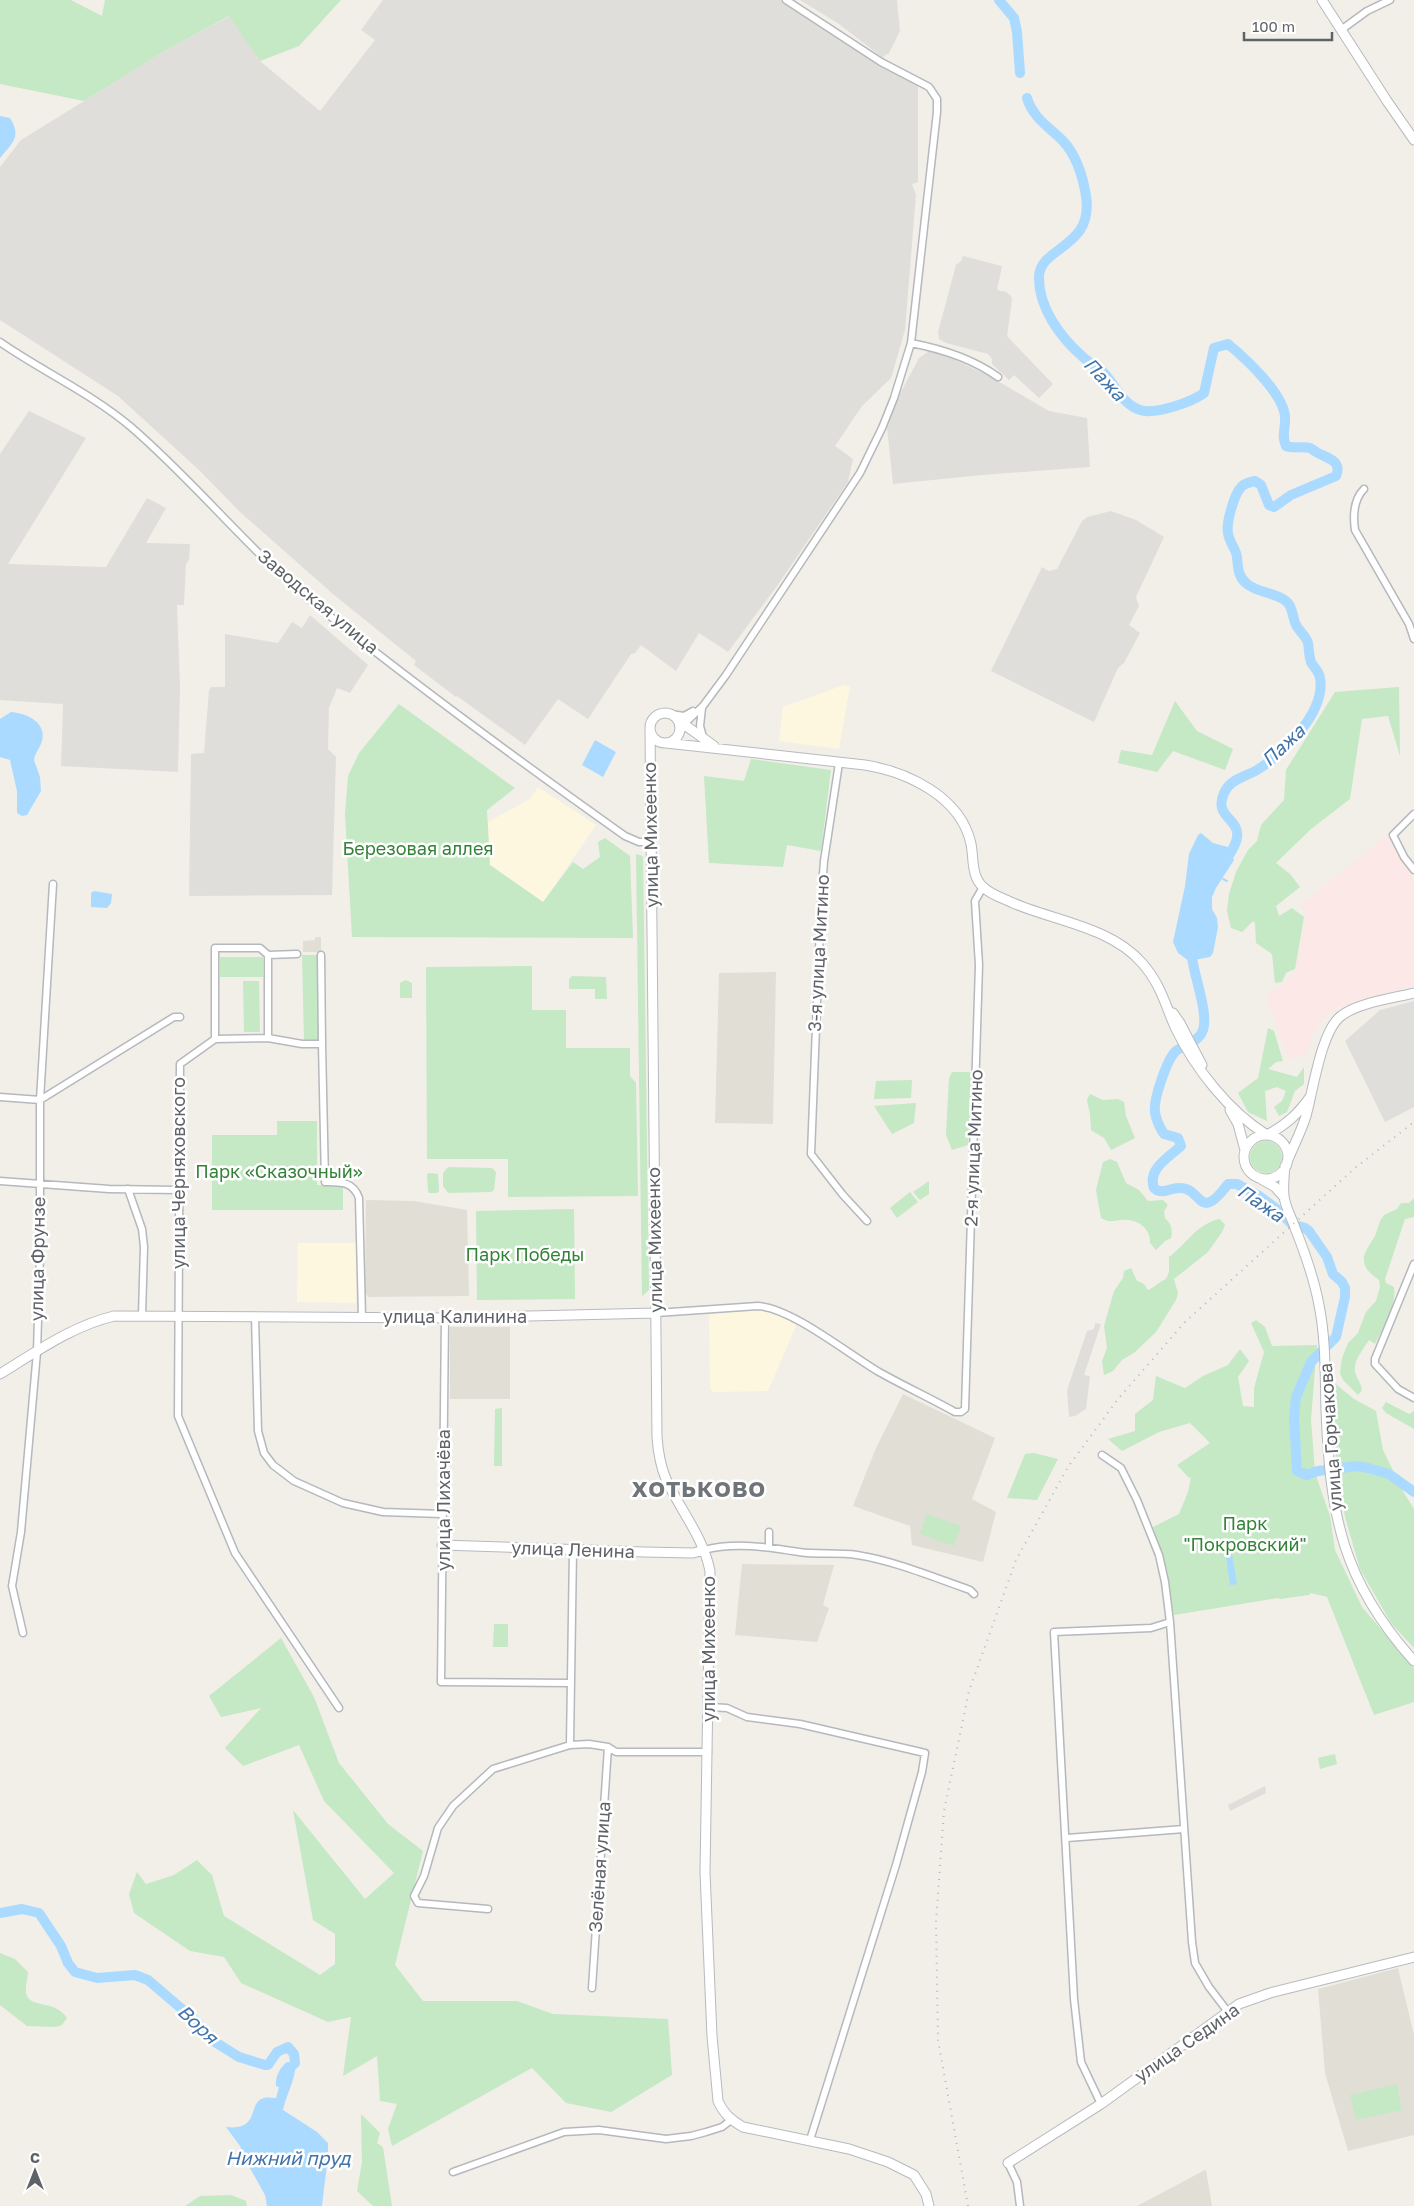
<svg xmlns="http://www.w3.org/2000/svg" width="1414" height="2206" viewBox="0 0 1414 2206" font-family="'Golos Text',sans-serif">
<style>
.commercial{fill:#fef7e0}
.industrial{fill:#e0deda}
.education{fill:#e1ded6}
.medical{fill:#fce8e6}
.green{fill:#c5e8c5}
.water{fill:#aadaff}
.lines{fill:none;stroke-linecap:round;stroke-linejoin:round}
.stream{stroke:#aadaff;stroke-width:2}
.river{stroke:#aadaff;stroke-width:10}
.street-casing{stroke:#b5b8bc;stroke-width:9}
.secondary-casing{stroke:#b6babf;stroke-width:11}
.street{stroke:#fff;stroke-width:6}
.secondary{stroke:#fff;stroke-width:9}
.rail{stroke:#b6b7b8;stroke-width:2;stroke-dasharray:1 6;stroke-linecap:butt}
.labels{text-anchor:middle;stroke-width:5;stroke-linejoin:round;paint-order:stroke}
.street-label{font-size:18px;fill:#5f6368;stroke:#fff}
.park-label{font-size:18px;fill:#348238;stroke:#fff}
.water-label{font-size:19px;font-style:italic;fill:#4174aa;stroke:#fff}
.district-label{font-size:22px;font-weight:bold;letter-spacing:1px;fill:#70757a;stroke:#fff}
</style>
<rect width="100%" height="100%" fill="#f1efe8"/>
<path class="commercial" d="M844 685 850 686 839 749 779 741 783 707Z
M538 787 596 825 543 902 490 865 488 822 530 799Z
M298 1243H357L356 1303 297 1302Z
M766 1310 794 1322 796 1326 768 1391 713 1392 710 1388 709 1313Z"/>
<path class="industrial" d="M383 0H781L863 55 918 85V182L912 184 916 195 905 330 891 378 862 406 835 446 853 459 848 482 777 586 728 652 699 633 676 671 641 645 635 653 631 654 588 719 558 699 525 745 457 696 456 697 414 665 416 661 333 594 240 512 200 471 118 396 0 320V167L21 140 168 49 230 16 260 61 320 111 375 40 361 30Z
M800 0H897L900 31 888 55 886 54 883 58 839 24Z
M963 256 1002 266 997 290 1006 292 1011 296 1012 300 1007 336 1053 384 1039 398 1014 375 1009 380 992 364V359L988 354 946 343 939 339 938 332 956 265 961 261Z
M932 349 989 376 1049 411 1087 418 1090 467 982 475 893 484 887 427 896 401 919 358Z
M29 411 86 438 8 564 106 567 147 498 166 508 146 543 190 544 189 560 186 564 184 605H177L180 688 178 772 61 766 63 704 0 700V454Z
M1111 511 1136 520 1164 537 1136 597 1139 606 1129 625 1140 633 1124 663 1118 668 1094 722 991 671 1042 567 1049 571 1057 569 1082 521 1087 517Z
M310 615 368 665 350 693 337 688 329 708 328 749 336 757 332 895 189 896 191 754 204 753 209 690 211 687H225V634L278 643 292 622 302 628Z
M1414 1001V1107L1385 1122 1345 1041 1380 1010Z
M1095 1323 1101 1324 1084 1375 1090 1376 1086 1409 1075 1416 1069 1417 1067 1390 1087 1331 1094 1329Z
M1265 1786 1266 1793 1230 1811 1228 1805Z"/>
<path class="education" d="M315 937H321V952H303V941L315 940Z
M776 972 773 1124 715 1123 719 973Z
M366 1200 414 1201 467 1210 469 1296 368 1297 365 1291Z
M450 1327H510V1399H450Z
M903 1394 995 1438 972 1499 996 1512 983 1562 912 1545 910 1526 853 1506 876 1448Z
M742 1564 834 1565 823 1605 829 1608 817 1642 735 1635Z
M1398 1968 1414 2035V2135L1348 2151 1325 2073 1318 1989Z
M1206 2170 1212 2206H1137L1205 2170Z"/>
<path class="medical" d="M1387 835 1414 879V985L1337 1007 1324 1017 1314 1032 1305 1056 1288 1058 1266 995 1282 986 1295 970 1306 917 1301 905Z"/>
<path class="green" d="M0 0H71L102 16 105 0H341L299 46 260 61 229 16 168 49 84 101 0 84Z
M1399 687 1400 756 1388 716 1362 719 1350 799 1311 829 1276 863 1290 874 1300 887 1276 906 1279 916 1292 908 1304 917 1295 969 1286 973 1282 982 1275 983 1272 954 1256 943 1255 923 1253 921 1242 932 1231 928 1227 911 1229 894 1236 872 1248 850 1257 841 1261 825 1284 800 1286 770 1335 692Z
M1175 701 1197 731 1233 749 1225 770 1173 751 1157 772 1118 763 1121 750 1152 755Z
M399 704 515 788 487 810 490 865 543 902 573 862 583 869 600 857 598 842 605 838 630 856 633 938 352 937 345 814 348 776 359 753Z
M751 759 831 770 821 851 787 845 783 867 709 863 704 776 744 781Z
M636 854 643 856 649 1290 642 1296Z
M302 955H318L320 1040 304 1041Z
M220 957H263V977H220Z
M532 966V1010H566V1048H630V1076L636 1083 638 1196 508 1197V1159H427L426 967Z
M572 976 606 977 607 999H595V989H569V979Z
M406 980 412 983V998H400V983Z
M243 981H259L260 1032H244Z
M1268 1028 1274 1031 1283 1061 1276 1062 1268 1069 1297 1077 1304 1067V1084L1295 1091 1287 1112 1279 1116 1274 1107 1282 1101 1286 1091 1277 1087 1265 1091 1267 1121 1248 1112 1238 1093 1258 1078Z
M952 1072H971L968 1145 952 1150 946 1135 949 1078Z
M912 1080 911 1098 874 1099 876 1081Z
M1090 1094 1103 1100 1118 1099 1124 1102 1126 1116 1135 1138 1111 1150 1104 1138 1091 1130 1090 1114 1087 1100Z
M916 1103 914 1123 892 1134 874 1106Z
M277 1121H317V1185L343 1186V1210H212V1135H277Z
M1250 1157a16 16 0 1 1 32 0a16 16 0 1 1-32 0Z
M1110 1159 1117 1162 1126 1183 1139 1190 1148 1201 1163 1200 1168 1205 1164 1211 1165 1218C1171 1224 1173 1229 1171 1238L1165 1241 1156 1250 1150 1243C1151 1231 1141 1221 1128 1220 1117 1218 1112 1225 1101 1218L1096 1190 1103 1162Z
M448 1167 492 1168 496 1172 494 1190 491 1192 448 1193 443 1186V1173Z
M430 1173 438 1174 439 1191 437 1193H429L428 1191 427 1174Z
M929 1181V1194L920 1200 913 1192Z
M910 1192 918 1202 897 1218 890 1208Z
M1414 1198V1217L1405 1219 1385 1279 1386 1283 1394 1287C1397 1305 1383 1328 1375 1344L1369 1340C1363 1350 1351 1363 1356 1375 1358 1380 1361 1383 1362 1390L1358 1395 1343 1380 1340 1373 1342 1358 1348 1343 1358 1333 1366 1312 1376 1301 1380 1287 1379 1280C1370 1273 1363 1269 1364 1256L1367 1249 1375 1236 1380 1221 1384 1215 1397 1209 1401 1203H1409Z
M574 1209 575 1299 477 1300 476 1211Z
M1220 1219 1225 1225 1222 1232 1208 1252 1174 1279 1178 1293 1176 1300 1156 1332 1135 1352 1122 1360 1113 1371 1104 1375 1102 1361 1107 1348 1104 1326 1114 1291 1123 1278 1124 1271 1131 1268 1137 1281 1144 1284 1148 1290C1155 1287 1159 1282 1166 1279L1169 1272V1257C1187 1244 1196 1224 1220 1219Z
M1256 1320 1265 1327 1272 1346 1317 1345 1311 1419 1315 1473 1330 1516 1335 1550 1362 1607 1414 1668V1702L1374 1715 1327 1597 1311 1593 1309 1595 1280 1599 1278 1598 1174 1615 1153 1527 1179 1514 1188 1492 1191 1477 1189 1478 1177 1465 1210 1443 1190 1423 1159 1432 1122 1451 1108 1439 1135 1431V1414L1153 1400 1156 1376 1185 1388 1203 1376 1228 1365 1240 1349 1249 1361 1238 1377 1243 1406 1254 1407V1388L1264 1352 1251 1323Z
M1332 1381 1354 1399 1376 1411 1383 1450 1404 1493 1414 1509V1648L1391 1623 1360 1569 1345 1517 1336 1462Z
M1386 1402 1409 1414 1414 1411V1429L1386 1413 1382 1408Z
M502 1408V1466H494L495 1409Z
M1034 1453 1058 1459 1037 1500 1007 1498 1025 1454Z
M927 1514 961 1526 954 1546 920 1534Z
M494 1624H508V1647H493Z
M281 1638 314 1697 339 1763 388 1824 423 1851 395 1965 423 2001H517L553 2014 668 2019 672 2075 611 2112 566 2103 532 2068 392 2146 388 2129 397 2104 380 2101 377 2056 343 2076 351 2017 328 2022 241 1983 224 1957 190 1951 134 1913 129 1894 137 1872 146 1884 174 1875 197 1860 212 1875 224 1916 320 1975 335 1964V1934L313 1920 293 1810 365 1899 394 1873 324 1801 299 1745 243 1766 225 1748 261 1708 221 1717 209 1696Z
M1335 1754 1337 1764 1320 1769 1318 1758Z
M0 1953 15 1959 28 1972C28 1978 25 1986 26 1992 28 2010 54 1998 67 2018L62 2025 55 2027 27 2026 0 2005Z
M1397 2084 1402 2110 1356 2120 1350 2095Z
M361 2114 380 2133 377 2143 383 2147 392 2206H373L357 2191 362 2162Z
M231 2195 246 2201 247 2206H185L200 2196Z"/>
<path class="water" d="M0 116 10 118C22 137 12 143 0 158Z
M11 712C26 713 47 722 42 741 40 748 35 753 34 760L40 777 41 791 27 815 22 816 17 813V791L10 760 0 757V719Z
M595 740 616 752 603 777 582 765Z
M1201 833 1213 843 1228 847 1234 860 1216 888 1212 897V909L1217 918 1218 927 1213 953 1210 957 1189 961 1178 953 1173 942 1185 886 1189 854 1198 835Z
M94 891 112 894 111 903 107 908 91 907V893Z
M1231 1549 1237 1584 1230 1585 1225 1550Z
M287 2062 295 2063C297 2077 286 2095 283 2110L317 2132 328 2143V2155L322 2206H267L265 2195 246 2161 240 2146 226 2127C261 2131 247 2102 264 2098 267 2097 272 2098 276 2098L279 2087 276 2086C275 2077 280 2067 287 2062Z"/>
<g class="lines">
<path class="stream" d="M1223 879 1227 881"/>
<path class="river" d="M999 0 1014 18 1017 32 1020 73
M1027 98C1033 118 1049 127 1063 141 1077 156 1083 177 1086 196 1094 248 1041 246 1039 276 1038 307 1060 337 1083 357 1089 363 1098 366 1104 373 1115 385 1123 405 1140 410 1155 415 1192 402 1204 393L1214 348 1228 344C1246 359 1282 392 1285 416 1286 427 1281 436 1286 446 1294 449 1303 446 1310 448 1313 450 1317 453 1320 454 1330 459 1342 462 1336 476L1291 495 1274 507 1269 505 1261 485 1255 481C1250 482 1245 483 1241 487 1234 495 1226 523 1228 533 1229 542 1236 549 1237 557 1238 568 1238 577 1247 584 1259 594 1283 593 1290 606 1293 612 1293 619 1296 625 1299 631 1306 636 1308 643 1309 649 1309 656 1311 662 1314 668 1319 671 1320 678 1326 712 1283 754 1257 770 1245 777 1230 779 1224 793 1210 825 1260 816 1224 862
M1191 950C1192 971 1209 1012 1203 1030 1199 1042 1185 1044 1176 1051 1167 1059 1153 1100 1155 1112 1156 1119 1160 1128 1164 1134L1178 1138 1181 1146C1169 1157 1147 1169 1154 1188 1163 1196 1170 1187 1180 1188 1203 1188 1198 1224 1228 1184H1237L1259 1196 1274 1207 1292 1224 1305 1228 1309 1231 1327 1257 1333 1274 1342 1282 1345 1288V1297L1336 1337 1311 1362 1296 1397 1294 1418 1297 1471 1307 1475 1318 1471 1356 1466 1368 1468 1389 1474 1414 1492
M0 1913 22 1909 39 1913 61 1946 68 1963 75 1972 97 1978 135 1975 148 1980 197 2022 207 2037 239 2057 265 2065H268L277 2052 288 2047 294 2054 295 2063 286 2072"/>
<defs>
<path id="street" d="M1341 30 1367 11 1390 0
M0 342C43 372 91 393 131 427 194 481 246 547 310 600 412 683 518 760 625 836L639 842H651
M911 343C942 349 973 359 998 377
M1364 489C1353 500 1353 516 1355 530L1409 624 1414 639
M702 708 700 726 703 737
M670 714 684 716 693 711
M680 733 684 724 703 706 726 675 860 473 882 428 894 398 911 343 937 112V99L929 87 881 62 786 0
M839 763 824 861 821 901 811 1154 843 1195 867 1221
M1414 814 1393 835 1404 857 1414 870
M268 955 297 954
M321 955 322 1044
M268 1038V955L260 948H215V1039L180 1064 178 1416 235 1553 339 1708
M215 1039 268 1038 302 1044H322L325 1182C340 1182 353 1181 359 1198L362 1317
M0 1097 40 1100 174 1017H180
M0 1181 109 1189 178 1190
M128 1189 142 1229 144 1247 142 1315
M1414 1264 1375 1359V1364L1398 1389 1414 1398
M656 1313 758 1306C792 1308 848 1354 879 1372 904 1386 930 1398 955 1412H961L965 1409 979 965 975 901 983 887
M255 1316 258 1431 264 1453 273 1465 294 1481 343 1503 383 1512 442 1514
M445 1318 441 1682 571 1683
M1102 1455 1121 1468 1137 1500 1159 1555 1165 1582 1170 1622 1192 1942 1195 1963 1209 1987 1228 2012
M769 1532V1547
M704 1550C734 1542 769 1547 799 1552 818 1555 838 1552 857 1555 895 1561 933 1577 970 1590L974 1594
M23 1633 12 1586 21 1532 37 1352 40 1254V1100L53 884
M709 1707 727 1708 747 1717 800 1724 925 1753 922 1772 896 1865 810 2140
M570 1745 573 1550
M1067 1838 1184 1829
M488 1909 418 1903 414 1896 424 1876 438 1828 453 1806 493 1769 570 1745 589 1744 608 1747 616 1752H708
M592 1988 608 1747
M1101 2104 1081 2062 1074 1999 1054 1632 1151 1628 1170 1622
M1008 2163 1017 2182 1020 2206
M453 2172 564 2132 599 2130 666 2139 691 2136 706 2132 722 2127 731 2120"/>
<path id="secondary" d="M1322 0 1387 101 1414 140
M650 728a15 15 0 1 1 30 0a15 15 0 1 1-30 0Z
M678 720 714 746
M650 729 657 1437C658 1451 660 1465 666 1479 680 1510 703 1536 710 1571L705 1872 712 2036 718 2101C724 2114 731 2120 743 2127L849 2149 888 2162 914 2175 926 2194 929 2206
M666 743 865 765C908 772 961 797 971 844 974 859 971 876 983 887 991 895 1003 898 1013 903 1055 921 1111 927 1142 963 1160 983 1165 1004 1175 1027 1194 1067 1229 1112 1267 1135 1286 1125 1298 1114 1310 1097
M1173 1013 1180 1023 1202 1065
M1230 1110 1238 1124 1245 1150
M1244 1157a22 22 0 1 1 44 0a22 22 0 1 1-44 0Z
M1287 1162C1293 1147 1301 1132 1306 1116 1313 1091 1321 1031 1341 1016 1357 1003 1394 998 1414 993
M1285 1166C1284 1176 1283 1187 1284 1196 1285 1207 1292 1218 1295 1228 1305 1253 1314 1278 1319 1305 1326 1340 1325 1375 1326 1410 1330 1515 1342 1581 1414 1661
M1261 1179 1275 1187 1284 1197
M0 1374C36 1352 72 1326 114 1316L445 1318 656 1313
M442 1545 644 1552 693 1553 704 1550
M1008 2163 1101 2104 1239 2004 1270 1993 1414 1957"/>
</defs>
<use href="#street" class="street-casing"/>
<use href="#secondary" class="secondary-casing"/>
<use href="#street" class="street"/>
<use href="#secondary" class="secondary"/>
<path class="rail" d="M968 2206 938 2040 936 1922 944 1811 969 1691 1016 1560 1068 1467 1118 1399 1185 1322 1355 1168 1414 1122"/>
</g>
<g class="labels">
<g class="street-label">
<text transform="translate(318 602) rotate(40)" y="6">Заводская улица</text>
<text transform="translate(651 835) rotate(-91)" y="6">улица Михеенко</text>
<text transform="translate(819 953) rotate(-87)" y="6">3-я улица Митино</text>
<text transform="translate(974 1148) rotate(-88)" y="6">2-я улица Митино</text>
<text transform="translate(179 1173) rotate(-90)" y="6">улица Черняховского</text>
<text transform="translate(655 1240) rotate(-91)" y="6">улица Михеенко</text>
<text transform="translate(38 1259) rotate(-89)" y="6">улица Фрунзе</text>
<text x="455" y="1323">улица Калинина</text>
<text transform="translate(1331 1437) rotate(-94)" y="6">улица Горчакова</text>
<text transform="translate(444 1500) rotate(-90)" y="6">улица Лихачёва</text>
<text transform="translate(573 1550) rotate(2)" y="6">улица Ленина</text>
<text transform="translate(709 1649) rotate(-90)" y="6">улица Михеенко</text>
<text transform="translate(600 1867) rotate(-86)" y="6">Зелёная улица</text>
<text transform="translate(1187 2043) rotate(-35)" y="6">улица Седина</text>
</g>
<g class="park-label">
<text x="418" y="855">Березовая аллея</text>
<text x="279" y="1178">Парк «Сказочный»</text>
<text x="525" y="1261">Парк Победы</text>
<text x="1245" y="1530">Парк<tspan x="1245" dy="21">"Покровский"</tspan></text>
</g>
<g class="water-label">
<text transform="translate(1105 379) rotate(47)" y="7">Пажа</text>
<text transform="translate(1283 745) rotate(-43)" y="7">Пажа</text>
<text transform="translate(1261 1203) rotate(34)" y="7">Пажа</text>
<text transform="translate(198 2024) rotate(43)" y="7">Воря</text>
<text x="288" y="2165">Нижний пруд</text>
</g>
<g class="district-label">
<text x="699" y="1497">ХОТЬКОВО</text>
</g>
</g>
<g transform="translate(35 2171)" stroke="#ffffff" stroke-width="4" paint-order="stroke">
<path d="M0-4L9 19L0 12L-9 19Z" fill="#5f6368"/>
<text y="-8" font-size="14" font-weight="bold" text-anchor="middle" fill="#5f6368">С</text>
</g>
<path d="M1244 32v8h88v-8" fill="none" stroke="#5f6368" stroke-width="2.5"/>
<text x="1252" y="32" font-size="15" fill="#5f6368" stroke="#ffffff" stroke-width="4" paint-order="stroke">100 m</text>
</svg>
